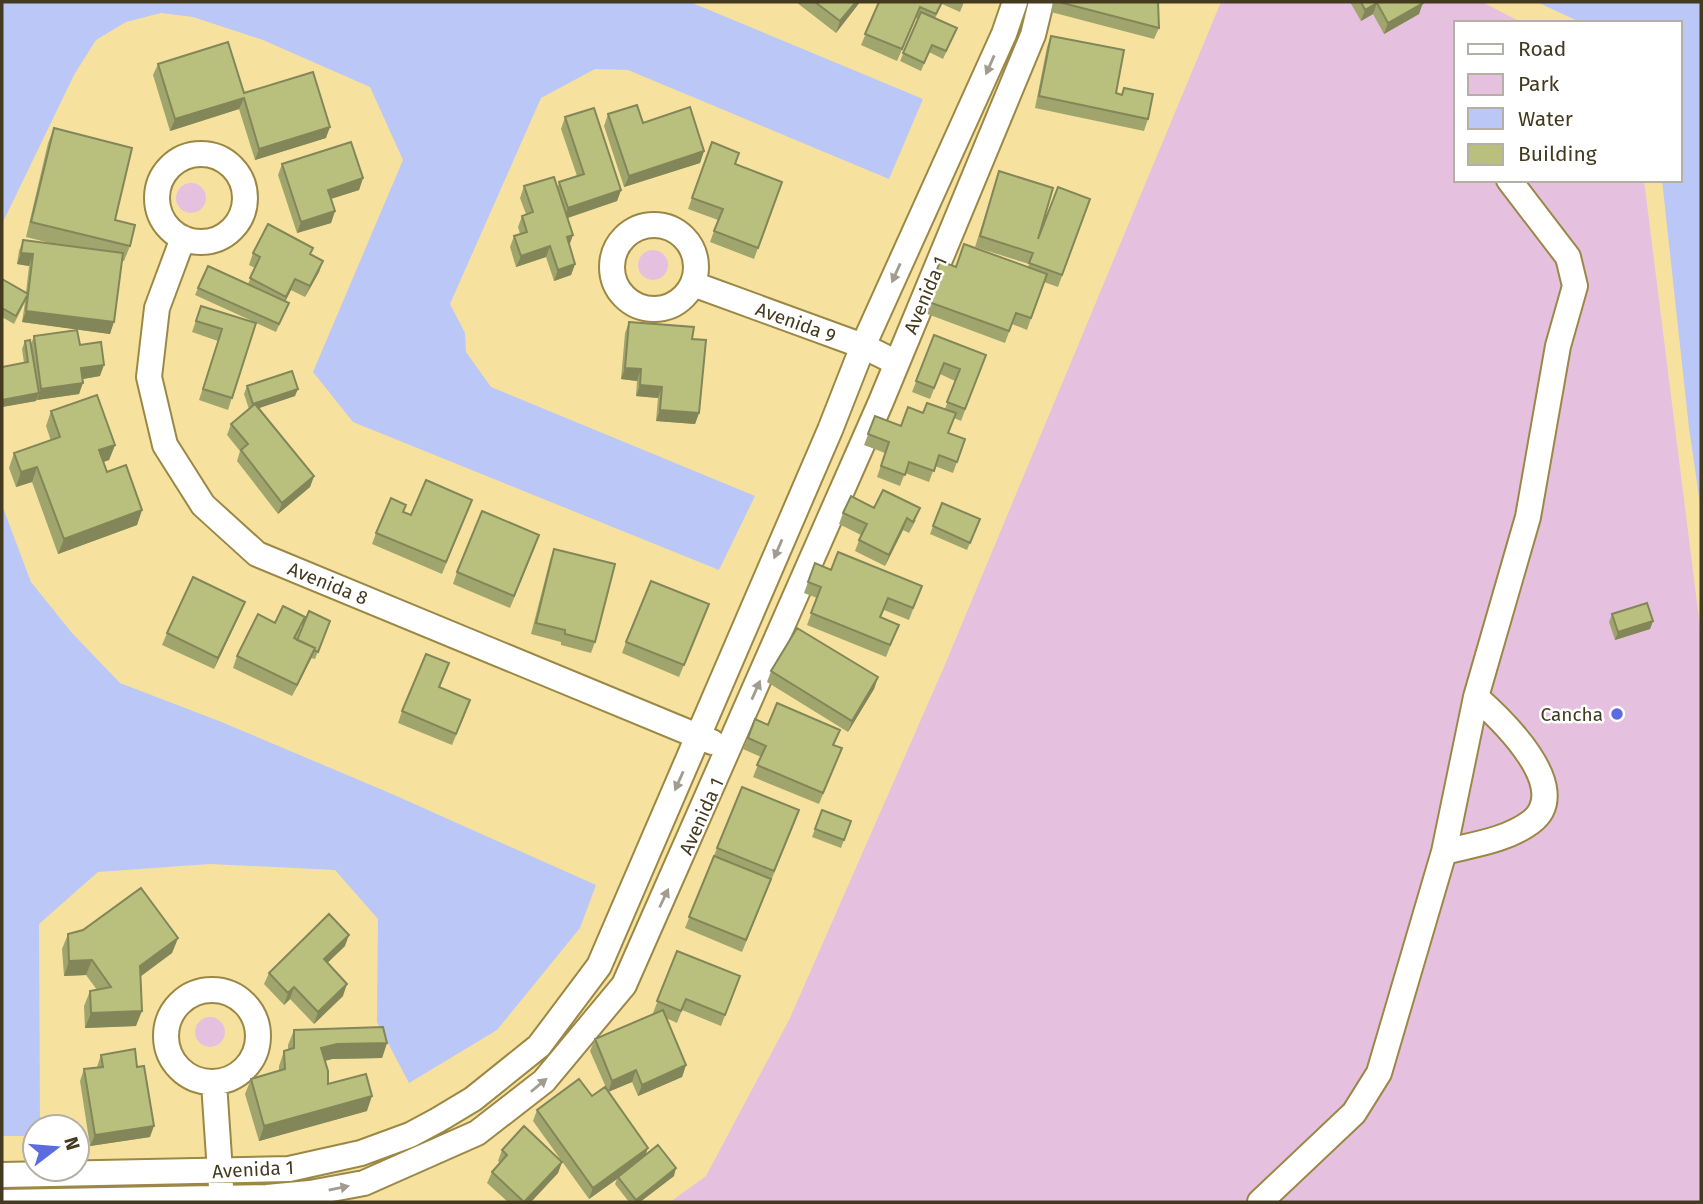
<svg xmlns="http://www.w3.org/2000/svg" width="1703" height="1204" viewBox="0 0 1703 1204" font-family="'Fira Sans',sans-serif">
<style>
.green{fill:#e6c0df}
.water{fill:#bbc7f6}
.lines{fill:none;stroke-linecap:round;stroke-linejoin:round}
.minor-casing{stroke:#9b8846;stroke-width:28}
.minor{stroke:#fff;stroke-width:24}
.wall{fill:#9fa56c}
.shaded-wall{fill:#828658}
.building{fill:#b9c07d;stroke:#828658;stroke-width:2}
.oneway{fill:#a19c8f}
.poi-dot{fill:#5b6ce3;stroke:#fff;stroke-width:2.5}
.labels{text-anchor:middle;stroke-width:5;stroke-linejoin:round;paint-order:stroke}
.street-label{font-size:19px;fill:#433a1f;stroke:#fff}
.poi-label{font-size:19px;fill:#433a1f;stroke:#fff;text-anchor:end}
</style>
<rect width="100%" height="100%" fill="#f6e29e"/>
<path class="green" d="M1221 2H1482L1523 23H1456V180H1644L1701 635V1202H670L706 1176 790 1018 944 667Z
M176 198a15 15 0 1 1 30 0a15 15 0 1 1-30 0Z
M638 265a15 15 0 1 1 30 0a15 15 0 1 1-30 0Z
M195 1032a15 15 0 1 1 30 0a15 15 0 1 1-30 0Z"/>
<path class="water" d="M2 2H690L923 99 889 179 628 70 595 69 541 98 450 304 465 333 466 352 491 387 755 496 719 570 353 422 313 372 403 160 370 87 263 40 193 17 161 13 126 22 96 40 74 75 2 224Z
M1537 2H1701V510L1689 428 1662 180H1680V23H1582Z
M2 505 31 582 72 633 120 683 224 723 392 794 596 885 580 928 497 1030 409 1083 377 1022 378 919 335 870 210 864 98 872 39 924 40 1127H35V1136H2Z"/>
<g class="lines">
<defs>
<path id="minor" d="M157 198a44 44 0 1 1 88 0a44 44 0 1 1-88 0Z
M612 267a42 42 0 1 1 84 0a42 42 0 1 1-84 0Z
M183 238 157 308 149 377 165 445 203 505 257 554 712 742
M693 284 863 346 897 363
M1444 852C1471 845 1508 840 1531 822 1575 789 1501 719 1476 697
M166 1036a46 46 0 1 1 92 0a46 46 0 1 1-92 0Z
M214 1083 221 1187
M2 1175 289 1169 361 1153 410 1135 438 1120 473 1099 539 1046 599 966 830 430 863 346 1004 34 1015 2
M2 1202 267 1197 310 1193 364 1183 477 1133 544 1081 624 985 880 404 1033 35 1041 2
M1260 1202 1354 1113 1379 1073 1444 852 1476 697 1528 517 1558 346 1575 286 1568 257 1509 180"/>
</defs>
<use href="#minor" class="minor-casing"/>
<use href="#minor" class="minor"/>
</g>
<path class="wall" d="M796 2H860L836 33Z
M879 2H964L960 12 942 4 935 18 957 28 943 59 929 52 921 71 900 61 918 19 916 18 897 61 861 45Z
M1053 2H1158L1159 28 1154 39 1051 12Z
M1350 2H1422L1419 14 1384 34 1373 14 1361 21Z
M1051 36 1116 93 1122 94 1124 88 1148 119 1144 131 1035 108 1047 47Z
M158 64 244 93 326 138 255 160 239 109 170 131 153 75Z
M608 114 643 123 704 151 700 163 624 187 604 126Z
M565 117 621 190 617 201 568 218 573 235 569 245 575 264 571 275 554 281 546 257 516 267 510 247 514 236 520 234 518 227 522 216 526 214 520 198 524 186 558 187 559 182 577 176 561 129Z
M54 128 115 220 130 246 124 261H122L110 334 22 322 25 302 14 324 2 317V279L26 293 29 266 17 264 19 251 23 240 54 244 26 237 48 143Z
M712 142 735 164 782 182 754 259 710 242 718 220 688 209Z
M282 164 363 178 359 190 331 199 335 211 331 223 297 233 278 175Z
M999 171 1038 239 1090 199 1058 287 1044 282 1027 330 1012 324 1005 343 922 312 940 261 956 267H1028L1029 264 975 247Z
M253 253 311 255 323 261 319 272 305 297 291 290 285 301 289 303 276 332 195 295 198 288 248 284 255 268 249 265Z
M201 306 256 323 228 410 199 400 218 341 192 332Z
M629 322 692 339 699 413 695 424 656 421 658 398 636 396 637 381 621 379 625 333Z
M934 335 986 355 961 421 954 418 948 433 965 439 953 473 935 466 929 482 905 473 900 486 877 477 885 453 864 445 875 416 901 426 923 413 945 409 955 381 940 374 930 399 912 392Z
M34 336 80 345 100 376 83 379 79 394 37 400V399L36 401 2 407V367L24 363 22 349 25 341 31 344Z
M247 386 295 396 259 408 314 476 310 487 278 514 237 461 240 451 227 435 231 424 249 409 244 394Z
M51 411 115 445 109 460 103 462 107 472 142 510 137 525 58 554 32 482 16 487 9 468 14 453 51 441 46 426Z
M942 503 980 519 967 550 930 534Z
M874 508 916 520 909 533 903 530 885 566 855 551 861 535 839 524 843 513Z
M468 511 442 574 372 544 376 533 403 512 411 515Z
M535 547 510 608 453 584 457 572Z
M554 549 595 642 591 653 561 645V642L531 634 550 560Z
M815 563 831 570 922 586 909 620 884 610 881 617 899 625 886 657 807 625 817 598 804 593Z
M240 614 214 669 162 645 167 633Z
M1612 614 1653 621 1650 629 1615 640 1609 622Z
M704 616 679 677 622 653 626 642Z
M330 621 315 659 311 658 292 696 233 668 237 656 275 623 301 628 296 639 297 640Z
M771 671 878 677 874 689 848 732 767 682Z
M440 687 466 712 452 745 398 723 402 711Z
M748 738 834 745 842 748 819 804 753 777 761 757 743 749Z
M822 810 851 821 841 848 812 837Z
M795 822 742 952 685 928 717 848Z
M68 934 178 938 172 953 140 977 136 1026 85 1028 84 1006 90 991 97 990 86 975 64 976 62 949Z
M345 946 327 963 343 996 314 1024 290 999 284 1005 264 984 269 973Z
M677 951 740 976 721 1026 682 1010 677 1023 666 1018 686 1065 682 1077 638 1096 632 1082 608 1092 590 1051 595 1039 655 1013H653Z
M294 1030 387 1043 382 1058 332 1059 325 1061 328 1084 367 1111 259 1141 245 1094 251 1079 279 1071V1066L284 1051 288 1050V1045Z
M101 1055 150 1137 90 1146 80 1081 84 1069 97 1067Z
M592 1096 646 1154 674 1176 640 1202H629L615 1184 617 1179 589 1199 533 1121 537 1110Z
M502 1150 562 1162 558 1173 531 1202H508L487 1183 492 1172 500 1163 498 1161Z"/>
<path class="shaded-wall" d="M856 2H860L836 33 840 21Z
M1377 3 1373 14 1361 21 1365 10Z
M1423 3 1419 14 1384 34 1388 23Z
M244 98 239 109 170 131 175 119Z
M330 127 326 138 255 160 259 149Z
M704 151 700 163 624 187 629 176Z
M363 178 359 190 324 201 328 190Z
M621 190 617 201 564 219 568 208Z
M335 211 331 223 297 233 301 222Z
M573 235 569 246 567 237Z
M550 246 546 257 516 267 521 256Z
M21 253 33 254 29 266 17 264Z
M323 261 319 272 305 297 310 286Z
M575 264 571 275 554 281 558 270Z
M295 279 291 290 282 308 286 297Z
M26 311 114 322 110 334 22 322Z
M104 365 100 376 77 380 81 368Z
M625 368 641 369 637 381 621 379Z
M83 383 79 394 37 400 41 389Z
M640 385 662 387 658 398 636 396Z
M298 389 295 396 250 411 253 404Z
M39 393 36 401 2 407V400Z
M660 410 699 413 695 424 656 421Z
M115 445 109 460 94 465 99 450Z
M37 467 32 482 16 487 21 472Z
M314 476 310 487 278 514 282 503Z
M142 510 137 525 58 554 64 539Z
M907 518 903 530 885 566 889 555Z
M245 602 240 614 214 669 218 658Z
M1653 621 1650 629 1615 640 1618 632Z
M315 648 311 659 292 696 297 685Z
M878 677 874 689 848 732 852 721Z
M349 935 345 946 319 971 324 959Z
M178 938 172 953 134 981 140 966Z
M92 960 86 975 64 976 69 961Z
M347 984 343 996 314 1024 318 1012Z
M294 987 290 999 284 1005 288 993Z
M142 1011 136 1026 85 1028 91 1013Z
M387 1043 382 1058 332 1059 315 1063 321 1048 337 1044Z
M686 1065 682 1077 638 1096 642 1085Z
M636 1070 632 1082 608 1092 612 1081Z
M372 1096 367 1111 259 1141 264 1126Z
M154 1126 150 1137 90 1146 95 1135Z
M648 1148 644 1159 618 1177 617 1179 589 1199 593 1188Z
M562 1162 558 1173 531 1202H524Z
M676 1168 674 1176 640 1202H635L636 1200Z"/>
<path class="building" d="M815 2H856L840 21Z
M879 2H942L936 14 920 7 902 49 865 34Z
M1059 2H1158L1159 28Z
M1361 2H1422L1423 3 1388 23 1377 3 1365 10Z
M921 12 957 28 946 51 932 45 924 63 903 53Z
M1051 36 1124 50 1116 93 1122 95 1124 88 1153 94 1148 119 1039 96Z
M228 42 244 93 313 72 330 127 259 149 244 98 175 119 158 64Z
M637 105 643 123 690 107 704 151 629 176 608 114Z
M594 108 621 190 568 208 559 182 584 174 565 117Z
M54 128 132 148 115 220 135 225 130 246 31 222Z
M351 142 363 178 328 190 335 211 301 222 282 164Z
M712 142 739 153 735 164 782 182 758 248 714 231 723 209 692 198Z
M999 171 1053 188 1038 239 1058 187 1090 199 1062 275 1029 263 1033 253 980 236Z
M554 177 573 235 567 237 575 264 558 270 550 246 521 256 514 236 527 232 522 216 533 212 524 186Z
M268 224 313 248 310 254 323 261 310 286 295 279 286 297 250 278 260 257 253 253Z
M23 240 123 253 114 322 26 311 33 254 21 253Z
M964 244 1047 274 1031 318 1016 313 1009 331 926 301 940 261 956 267Z
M208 266 289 303 279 324 198 288Z
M2 279 28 294 16 316 2 308Z
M201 306 256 323 232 398 203 389 222 329 196 321Z
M629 322 694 327 692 339 706 340 699 413 660 410 662 387 640 385 641 369 625 368Z
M77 330 80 345 101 342 104 365 81 368 83 383 41 389 34 336Z
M934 335 986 355 965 409 947 402 960 369 944 363 934 388 916 381Z
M30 340 39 393 2 400V367L28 362 25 341Z
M292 371 298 389 253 404 247 386Z
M97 395 115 445 99 450 107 472 126 465 142 510 64 539 37 467 21 472 14 453 60 437 51 411Z
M927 403 956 413 948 433 965 439 957 462 939 455 934 471 909 462 905 475 881 466 889 442 868 434 875 416 901 426 908 407 923 413Z
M255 404 314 476 282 503 241 450 248 444 231 424Z
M426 480 472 500 446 562 376 533 391 498 406 505 403 512 411 515Z
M883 490 920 508 913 522 907 518 889 555 859 540 867 524 843 513 851 496 874 508Z
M942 503 980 519 970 543 933 526Z
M482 511 539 535 514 596 457 572Z
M554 549 615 564 595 642 565 634V630L536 623Z
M838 552 922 586 913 608 888 598 880 617 899 625 890 645 811 613 821 587 808 582 815 563 831 570Z
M193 577 245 602 218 658 167 633Z
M651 581 709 604 684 665 626 642Z
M1647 603 1653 621 1618 632 1612 614Z
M283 606 305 617 294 638 315 648 297 685 237 656 258 614 275 623Z
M309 611 330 621 318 652 314 650 315 648 297 640Z
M797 628 878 677 852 721 771 671Z
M426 654 449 663 439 687 470 700 456 734 402 711Z
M777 703 840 730 833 745 842 748 823 793 757 765 766 746 748 738 755 719 768 725Z
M742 787 799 810 774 871 717 848Z
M822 810 851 821 844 840 815 829Z
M714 856 771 879 746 940 689 917Z
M141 888 178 938 140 966 142 1011 91 1013 90 991 111 987 92 960 69 961 68 934 83 930Z
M329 914 349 935 324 959 347 984 318 1012 294 987 288 993 269 973Z
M677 951 740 976 725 1015 686 999 681 1011 657 1001Z
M663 1010 686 1065 642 1085 636 1070 612 1081 595 1039Z
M383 1027 387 1043 337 1044 321 1048 328 1071V1084L366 1074 372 1096 264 1126 251 1079 285 1069 284 1051 294 1048V1030Z
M135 1049 137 1067 144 1066 154 1126 95 1135 84 1069 103 1067 101 1055Z
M579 1079 592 1096 605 1087 648 1148 593 1188 537 1110Z
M524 1126 562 1162 524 1202 492 1172 507 1155 502 1150Z
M658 1145 676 1168 636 1200 618 1177Z"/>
<defs><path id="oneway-solid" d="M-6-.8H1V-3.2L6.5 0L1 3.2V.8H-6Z" transform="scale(1.75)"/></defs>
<g class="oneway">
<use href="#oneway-solid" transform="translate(990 65) rotate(114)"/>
<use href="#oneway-solid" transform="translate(896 273) rotate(114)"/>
<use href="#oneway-solid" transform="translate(778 549) rotate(113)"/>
<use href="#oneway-solid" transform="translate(756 690) rotate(-66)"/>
<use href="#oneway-solid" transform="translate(679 781) rotate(114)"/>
<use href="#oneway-solid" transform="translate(664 898) rotate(-65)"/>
<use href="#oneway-solid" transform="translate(539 1085) rotate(-40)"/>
<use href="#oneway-solid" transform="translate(339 1188) rotate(-11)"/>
</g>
<circle class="poi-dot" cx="1617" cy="714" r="7"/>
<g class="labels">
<g class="street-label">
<text transform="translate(925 295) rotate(-67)" y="7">Avenida 1</text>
<text transform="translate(796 322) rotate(20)" y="7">Avenida 9</text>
<text transform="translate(328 583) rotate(22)" y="7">Avenida 8</text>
<text transform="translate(701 816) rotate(-66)" y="7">Avenida 1</text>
<text transform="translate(253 1169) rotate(-3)" y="7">Avenida 1</text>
</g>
<g class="poi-label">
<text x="1603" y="721">Cancha</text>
</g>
</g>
<rect width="1703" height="1204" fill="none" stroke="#433a1f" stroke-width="7"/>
<rect x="1454" y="21" width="228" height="161" fill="#ffffff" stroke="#b4b0a5" stroke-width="2"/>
<rect x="1468" y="44" width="35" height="10" fill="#ffffff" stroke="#b4b0a5" stroke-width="2"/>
<text x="1518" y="56" font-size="21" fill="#433a1f">Road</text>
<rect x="1468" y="74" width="35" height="21" fill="#e6c0df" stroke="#b4b0a5" stroke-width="2"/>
<text x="1518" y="91" font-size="21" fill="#433a1f">Park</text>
<rect x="1468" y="108" width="35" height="21" fill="#bbc7f6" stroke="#b4b0a5" stroke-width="2"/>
<text x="1518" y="126" font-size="21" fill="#433a1f">Water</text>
<rect x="1468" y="144" width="35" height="21" fill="#b9c07d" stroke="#b4b0a5" stroke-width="2"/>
<text x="1518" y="161" font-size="21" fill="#433a1f">Building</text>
<g transform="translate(56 1148) rotate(74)"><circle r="33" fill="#ffffff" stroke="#b4b0a5" stroke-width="2"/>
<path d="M0-5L12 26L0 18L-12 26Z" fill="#5b6ce3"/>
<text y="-10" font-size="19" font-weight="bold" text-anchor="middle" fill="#433a1f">N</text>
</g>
</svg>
